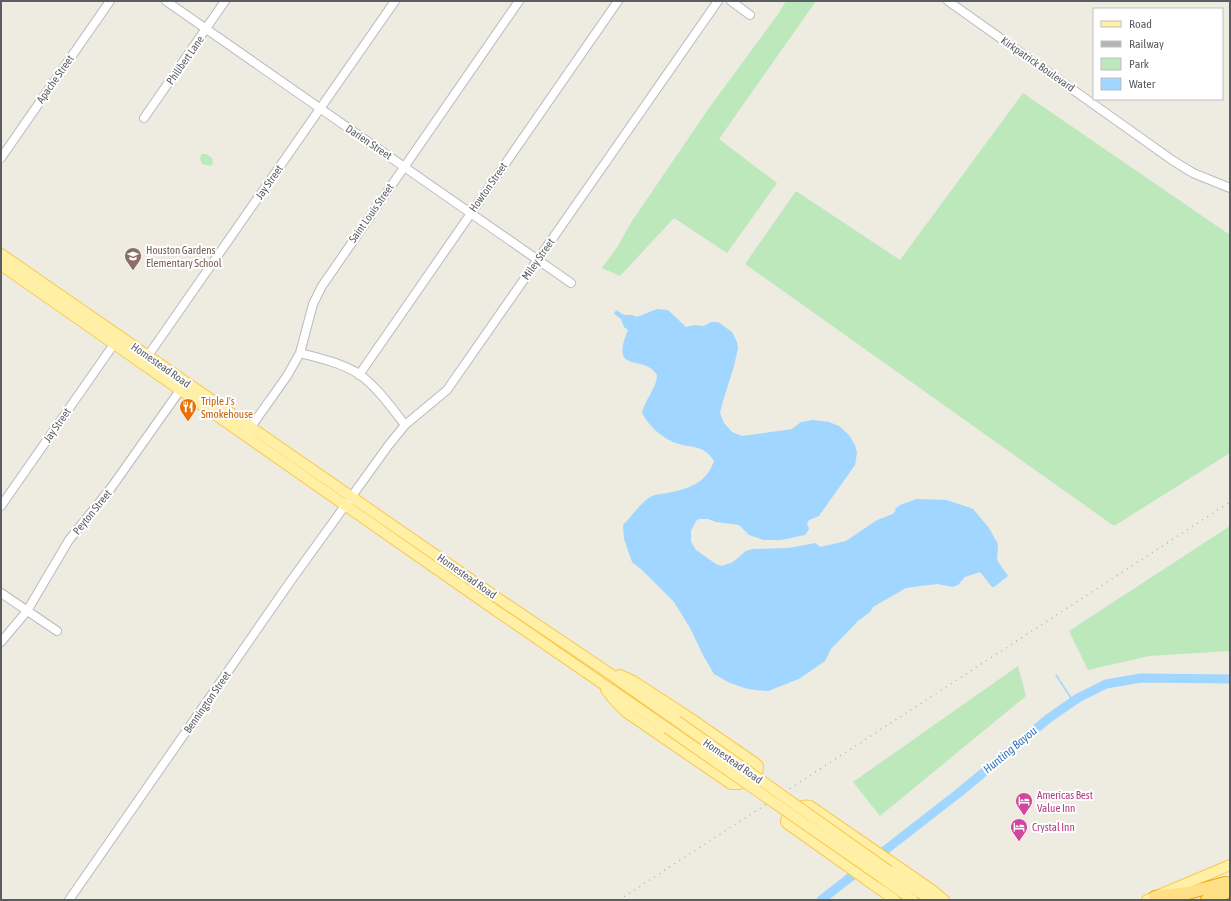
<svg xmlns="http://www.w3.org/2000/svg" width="1231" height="901" viewBox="0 0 1231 901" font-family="'Asap Condensed',sans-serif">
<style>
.green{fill:#bce8bc}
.water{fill:#a0d6ff}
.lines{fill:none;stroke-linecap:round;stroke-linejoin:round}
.stream{stroke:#a0d6ff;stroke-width:1.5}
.river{stroke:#a0d6ff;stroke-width:9}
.minor-casing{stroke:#b7babf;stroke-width:10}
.major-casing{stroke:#fac94e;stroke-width:12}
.highway-casing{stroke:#efa300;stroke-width:14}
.minor{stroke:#fff;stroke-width:8}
.major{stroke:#fff0a5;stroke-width:10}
.highway{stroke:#ffe087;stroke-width:12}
.rail{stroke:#b3b4b4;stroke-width:1.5;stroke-dasharray:1 5;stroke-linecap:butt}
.major-bridge-casing{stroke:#fac94e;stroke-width:12;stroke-linecap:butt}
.major-bridge{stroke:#fff0a5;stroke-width:10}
.labels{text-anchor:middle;stroke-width:4;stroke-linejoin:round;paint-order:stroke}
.street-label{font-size:11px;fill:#5a5e63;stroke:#fff}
.education-label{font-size:11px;fill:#785e54;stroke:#fff;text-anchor:start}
.food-label{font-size:11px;fill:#c56008;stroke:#fff;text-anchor:start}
.hotel-label{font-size:11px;fill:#b23c85;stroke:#fff;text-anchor:start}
.water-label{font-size:12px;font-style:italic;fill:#3776b8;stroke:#fff}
</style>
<rect width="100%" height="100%" fill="#eeebe1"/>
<path class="green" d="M786 1H816L719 139 777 183 727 253 674 218 620 276 602 268 618 246 630 224 709 108 779 13Z
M1023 93 1230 235V453L1114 526 745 264 796 191 900 260Z
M202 154H206L212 158 213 164 211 166 202 164 200 158Z
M1230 526V651L1149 656 1088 670 1069 631Z
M1018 666 1026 696 880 816 853 782Z"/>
<path class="water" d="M657 309 668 310 686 327 694 325 704 326 711 322H718L732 332 737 342 738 348 734 366 723 401 720 413 724 423 732 432 742 436 792 429 801 422 813 420 829 422 839 426 849 435 855 445 857 453 855 465 819 516 809 520 807 524 809 529 805 535 781 540H764L749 535 739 525 716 522 708 519H699L696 521 691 531V542L696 550 716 564 722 566 733 562 746 551 753 549 788 548 816 543 820 547 846 541 877 520 893 514 896 510 895 509 900 505 917 499 946 500 968 507 973 509 989 528 998 544 997 560 1008 576 994 587H992L980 572 965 577 958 585 952 587 938 584 920 586 906 588 873 607 870 612 858 621 831 649 825 661 799 679 768 691 755 690 744 688 728 682 714 674 704 657 690 628 674 602 642 570 632 562 624 539 623 525C631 517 643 500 652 496 657 494 663 494 668 493 689 488 706 484 714 461 703 443 690 449 673 442 660 436 649 426 642 413 645 399 657 388 657 375 643 353 609 376 628 330L624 327 621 319 614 314 616 310 624 315H632L637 317Z"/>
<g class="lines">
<path class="stream" d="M1056 675 1073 701"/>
<path class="river" d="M821 900 960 792 1049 718 1078 698 1106 684 1141 678 1230 679"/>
<defs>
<path id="minor" d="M166 1 571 283
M731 1 750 15
M948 1 1172 160 1193 173 1230 188
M144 118 225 1
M1 158 110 1
M300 353C320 358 341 363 359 374 377 387 392 408 405 425
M145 360 395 1
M359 375 618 1
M248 431 287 376 300 353 313 304 322 286 519 1
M1 506 114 344
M1 593 57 631
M1 642 27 611 69 540 111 488 183 386
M69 900 290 582 388 446 405 425 447 390 718 1"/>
<path id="major" d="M1 254 499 599 603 669 677 721
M1 265 491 607 667 728
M606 690 616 702 626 712 731 784H739L757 773 758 766 755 763 687 716 633 681 620 675
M889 871 931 900
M881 877 913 900
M895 900 788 824 786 822C786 812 801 804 810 806L932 890 944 900
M1147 900 1230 865"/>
<path id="highway" d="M1155 897 1188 893 1225 883 1230 884
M1207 900 1230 891"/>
</defs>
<use href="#minor" class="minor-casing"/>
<use href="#major" class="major-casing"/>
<use href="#highway" class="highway-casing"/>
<use href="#minor" class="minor"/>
<use href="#major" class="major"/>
<use href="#highway" class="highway"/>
<path class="rail" d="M619 900 1230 502"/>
<defs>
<path id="major-bridge" d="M677 721 889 871
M667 728 881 877"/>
</defs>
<use href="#major-bridge" class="major-bridge-casing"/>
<use href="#major-bridge" class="major-bridge"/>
</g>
<defs>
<symbol id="school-pin" viewBox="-11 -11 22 30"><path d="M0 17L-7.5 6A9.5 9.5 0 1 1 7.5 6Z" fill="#8d6e63" stroke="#fff"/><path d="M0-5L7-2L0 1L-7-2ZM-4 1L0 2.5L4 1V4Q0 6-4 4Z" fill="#fff"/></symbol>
<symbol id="restaurant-pin" viewBox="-11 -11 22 30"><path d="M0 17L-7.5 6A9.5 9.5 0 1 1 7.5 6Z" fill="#e8710a" stroke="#fff"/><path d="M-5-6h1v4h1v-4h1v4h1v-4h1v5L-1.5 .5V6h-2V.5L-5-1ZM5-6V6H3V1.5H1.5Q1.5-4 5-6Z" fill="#fff"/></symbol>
<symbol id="hotel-pin" viewBox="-11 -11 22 30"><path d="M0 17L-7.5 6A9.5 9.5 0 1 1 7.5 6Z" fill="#d1479c" stroke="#fff"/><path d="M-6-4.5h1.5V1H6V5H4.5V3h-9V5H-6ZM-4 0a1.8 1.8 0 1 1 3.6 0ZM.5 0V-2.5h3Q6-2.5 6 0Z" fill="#fff"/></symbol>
</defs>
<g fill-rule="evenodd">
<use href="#school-pin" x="123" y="246" width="20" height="27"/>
<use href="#restaurant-pin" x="178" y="397" width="20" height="27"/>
<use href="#hotel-pin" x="1014" y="791" width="20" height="27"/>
<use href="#hotel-pin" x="1009" y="817" width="20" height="27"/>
</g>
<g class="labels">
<g class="street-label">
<text transform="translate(185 60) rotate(-55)" y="4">Philibert Lane</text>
<text transform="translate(1038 64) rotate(35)" y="4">Kirkpatrick Boulevard</text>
<text transform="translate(55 79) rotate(-55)" y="4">Apache Street</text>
<text transform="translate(369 142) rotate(34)" y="4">Darien Street</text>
<text transform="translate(269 182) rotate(-55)" y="4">Jay Street</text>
<text transform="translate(488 187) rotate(-55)" y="4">Howton Street</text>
<text transform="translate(371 213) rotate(-55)" y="4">Saint Louis Street</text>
<text transform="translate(538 259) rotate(-55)" y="4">Miley Street</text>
<text transform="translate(161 365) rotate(35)" y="4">Homestead Road</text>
<text transform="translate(57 425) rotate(-55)" y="4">Jay Street</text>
<text transform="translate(92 512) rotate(-51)" y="4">Peyton Street</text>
<text transform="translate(467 576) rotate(35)" y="4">Homestead Road</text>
<text transform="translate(207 702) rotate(-55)" y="4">Bennington Street</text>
<text transform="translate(733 761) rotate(35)" y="4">Homestead Road</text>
</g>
<g class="education-label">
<text x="146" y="254">Houston Gardens<tspan x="146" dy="13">Elementary School</tspan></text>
</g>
<g class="food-label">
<text x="201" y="405">Triple J's<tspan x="201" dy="13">Smokehouse</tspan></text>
</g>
<g class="hotel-label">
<text x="1037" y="799">Americas Best<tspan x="1037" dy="13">Value Inn</tspan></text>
<text x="1032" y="831">Crystal Inn</text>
</g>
<g class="water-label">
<text transform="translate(1010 750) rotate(-40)" y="4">Hunting Bayou</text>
</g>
</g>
<rect width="1231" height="901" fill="none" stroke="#5a5e63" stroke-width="4"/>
<rect x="1093" y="8" width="130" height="92" fill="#ffffff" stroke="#bdbfc1"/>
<rect x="1101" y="21" width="20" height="6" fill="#fff0a5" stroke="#bdbfc1"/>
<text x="1129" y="28" font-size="12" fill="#5a5e63">Road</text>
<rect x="1101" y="41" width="20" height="6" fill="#b3b4b4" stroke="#bdbfc1"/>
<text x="1129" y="48" font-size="12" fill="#5a5e63">Railway</text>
<rect x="1101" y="58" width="20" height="12" fill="#bce8bc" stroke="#bdbfc1"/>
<text x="1129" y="68" font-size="12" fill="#5a5e63">Park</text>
<rect x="1101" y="78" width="20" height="12" fill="#a0d6ff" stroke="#bdbfc1"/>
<text x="1129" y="88" font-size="12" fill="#5a5e63">Water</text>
</svg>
